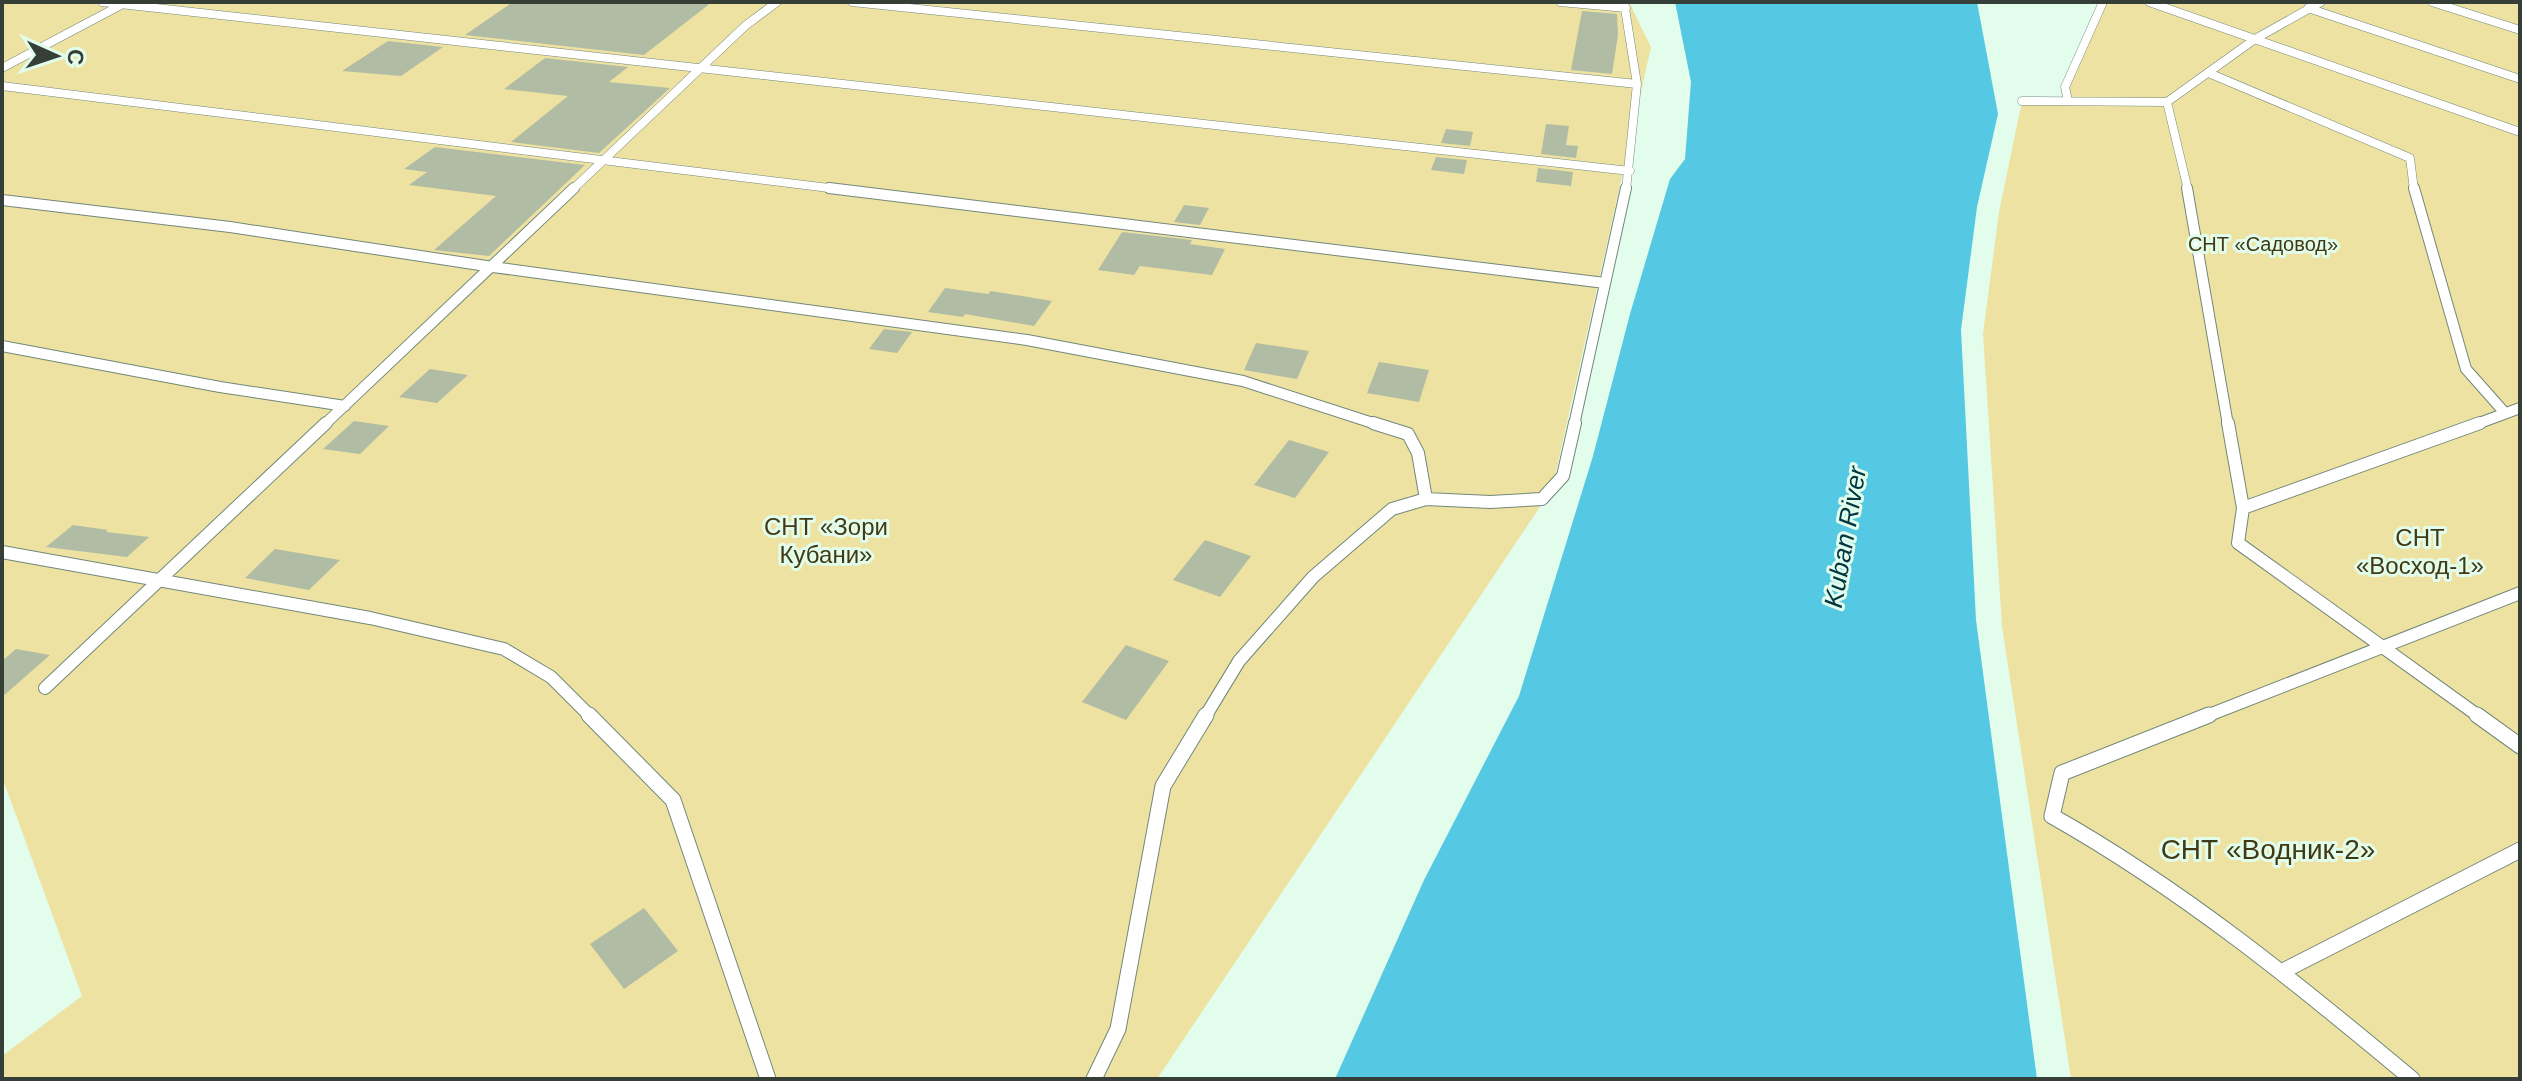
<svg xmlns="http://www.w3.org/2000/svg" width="2522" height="1081" viewBox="0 0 2522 1081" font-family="Helvetica,sans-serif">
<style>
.green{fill:#eee2a2}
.water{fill:#55c8e3}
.building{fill:#b1bca4}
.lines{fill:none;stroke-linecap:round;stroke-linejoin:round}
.lane-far3-casing{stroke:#718879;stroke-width:9}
.lane-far2-casing{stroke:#718879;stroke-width:12}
.lane-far1-casing{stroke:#718879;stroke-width:14}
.lane-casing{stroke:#718879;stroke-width:17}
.lane-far3{stroke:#fff;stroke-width:8}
.lane-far2{stroke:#fff;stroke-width:10}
.lane-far1{stroke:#fff;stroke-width:12}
.lane{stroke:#fff;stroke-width:15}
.labels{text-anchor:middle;stroke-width:6;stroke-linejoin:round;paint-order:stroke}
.far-park-label{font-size:20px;fill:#413a14;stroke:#e3fdec}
.park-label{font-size:24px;fill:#413a14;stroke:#e3fdec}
.water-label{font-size:26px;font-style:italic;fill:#003742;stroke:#e3fdec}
.near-park-label{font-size:28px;fill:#413a14;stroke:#e3fdec}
</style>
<rect width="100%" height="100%" fill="#e3fdec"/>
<path class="green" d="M2 2H1629L1651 47 1552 489 1157 1079H2V1056L82 996 2 777Z
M2103 2H2520V1079H2071L2002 626 1983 334 1999 212 2022 101H2067L2065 87Z"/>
<path class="water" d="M1675 2H1977L1998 114 1977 207 1961 330 1976 620 2037 1079H1335L1424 880 1519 696 1593 456 1630 314 1670 179 1685 159 1691 82Z"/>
<path class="building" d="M513 2H712L644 55 465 35Z
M1582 11 1617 14 1618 35 1612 74 1571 70Z
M388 41 443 47 401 76 342 71Z
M545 58 628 67 609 82 670 88 599 153 511 142 568 96 504 89Z
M1546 124 1569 126 1566 145 1578 146 1576 158 1541 154Z
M1446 129 1473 132 1470 146 1441 143Z
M435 147 585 165 489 256 434 250 496 196 409 185 427 172 404 169Z
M1436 157 1467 160 1464 174 1431 170Z
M1538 168 1573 172 1571 186 1536 182Z
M1184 205 1209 208 1200 225 1174 222Z
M1122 232 1192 240 1190 244 1225 249 1212 275 1140 266 1134 275 1098 270Z
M945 288 988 294 991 291 1052 301 1034 326 965 314 963 317 928 312Z
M884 329 912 332 897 353 869 349Z
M1256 343 1309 351 1297 379 1244 370Z
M1379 362 1429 370 1419 402 1367 393Z
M430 369 468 375 437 403 399 397Z
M354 421 389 426 360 454 323 449Z
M1289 440 1329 452 1295 498 1254 485Z
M73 525 108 530 106 532 149 537 127 557 46 547Z
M1205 540 1251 556 1220 597 1173 580Z
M275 549 340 560 309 590 245 578Z
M1126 645 1169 661 1126 720 1082 702Z
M16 649 50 655 2 697V661Z
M644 908 678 951 624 989 590 944Z"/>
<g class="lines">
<defs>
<path id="lane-far3" d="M102 2 1630 171
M852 2 1637 84
M1560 2 1626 8
M1624 2 1637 84 1626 190
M2149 2 2520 132
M2432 2 2520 30
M2308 8 2520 79
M2 68 121 5
M2211 74 2410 158 2414 190
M2 86 845 190
M2022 101 2167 102
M2068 101 2065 87 2103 2
M572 190 745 26 777 2
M2188 190 2167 102 2255 39 2321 2"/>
<path id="lane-far2" d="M829 188 1605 283
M2187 188 2228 425
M2414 188 2466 369 2505 413
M2 200 230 227 493 267 1027 340 1243 381 1379 425
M2 346 220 387 345 406
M324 425 574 188
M1574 425 1626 188
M2474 425 2520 408"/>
<path id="lane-far1" d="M1373 423 1408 434 1418 453 1426 499
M2228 423 2243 508 2238 543 2480 717
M2243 508 2480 423
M2 552 370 618 504 649 551 677 591 717
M45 688 326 423
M1205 717 1239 661 1313 577 1392 509 1426 499 1490 502 1542 499 1563 476 1575 423
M2204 717 2520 593"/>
<path id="lane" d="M589 715 673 800 768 1079
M2209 715 2062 773 2052 816C2183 890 2297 983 2412 1079
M2477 715 2520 746
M2283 971 2520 850
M1094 1079 1118 1029 1163 786 1206 715"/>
</defs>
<use href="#lane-far3" class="lane-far3-casing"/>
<use href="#lane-far2" class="lane-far2-casing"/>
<use href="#lane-far1" class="lane-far1-casing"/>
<use href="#lane" class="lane-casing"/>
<use href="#lane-far3" class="lane-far3"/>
<use href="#lane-far2" class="lane-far2"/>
<use href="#lane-far1" class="lane-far1"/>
<use href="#lane" class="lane"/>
</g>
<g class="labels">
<g class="far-park-label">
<text x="2263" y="251">СНТ «Садовод»</text>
</g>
<g class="park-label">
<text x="826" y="535">СНТ «Зори<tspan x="826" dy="28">Кубани»</tspan></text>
<text x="2420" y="546">СНТ<tspan x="2420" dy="28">«Восход-1»</tspan></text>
</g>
<g class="water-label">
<text transform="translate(1845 537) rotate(-80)" y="9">Kuban River</text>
</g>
<g class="near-park-label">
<text x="2268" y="859">СНТ «Водник-2»</text>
</g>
</g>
<rect width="2522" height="1081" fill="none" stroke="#353f38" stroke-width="8"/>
<g transform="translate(56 56) rotate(93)" stroke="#e3fdec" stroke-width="6" paint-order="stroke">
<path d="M0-6L14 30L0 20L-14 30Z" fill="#353f38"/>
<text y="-12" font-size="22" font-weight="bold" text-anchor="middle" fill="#353f38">С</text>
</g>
</svg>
